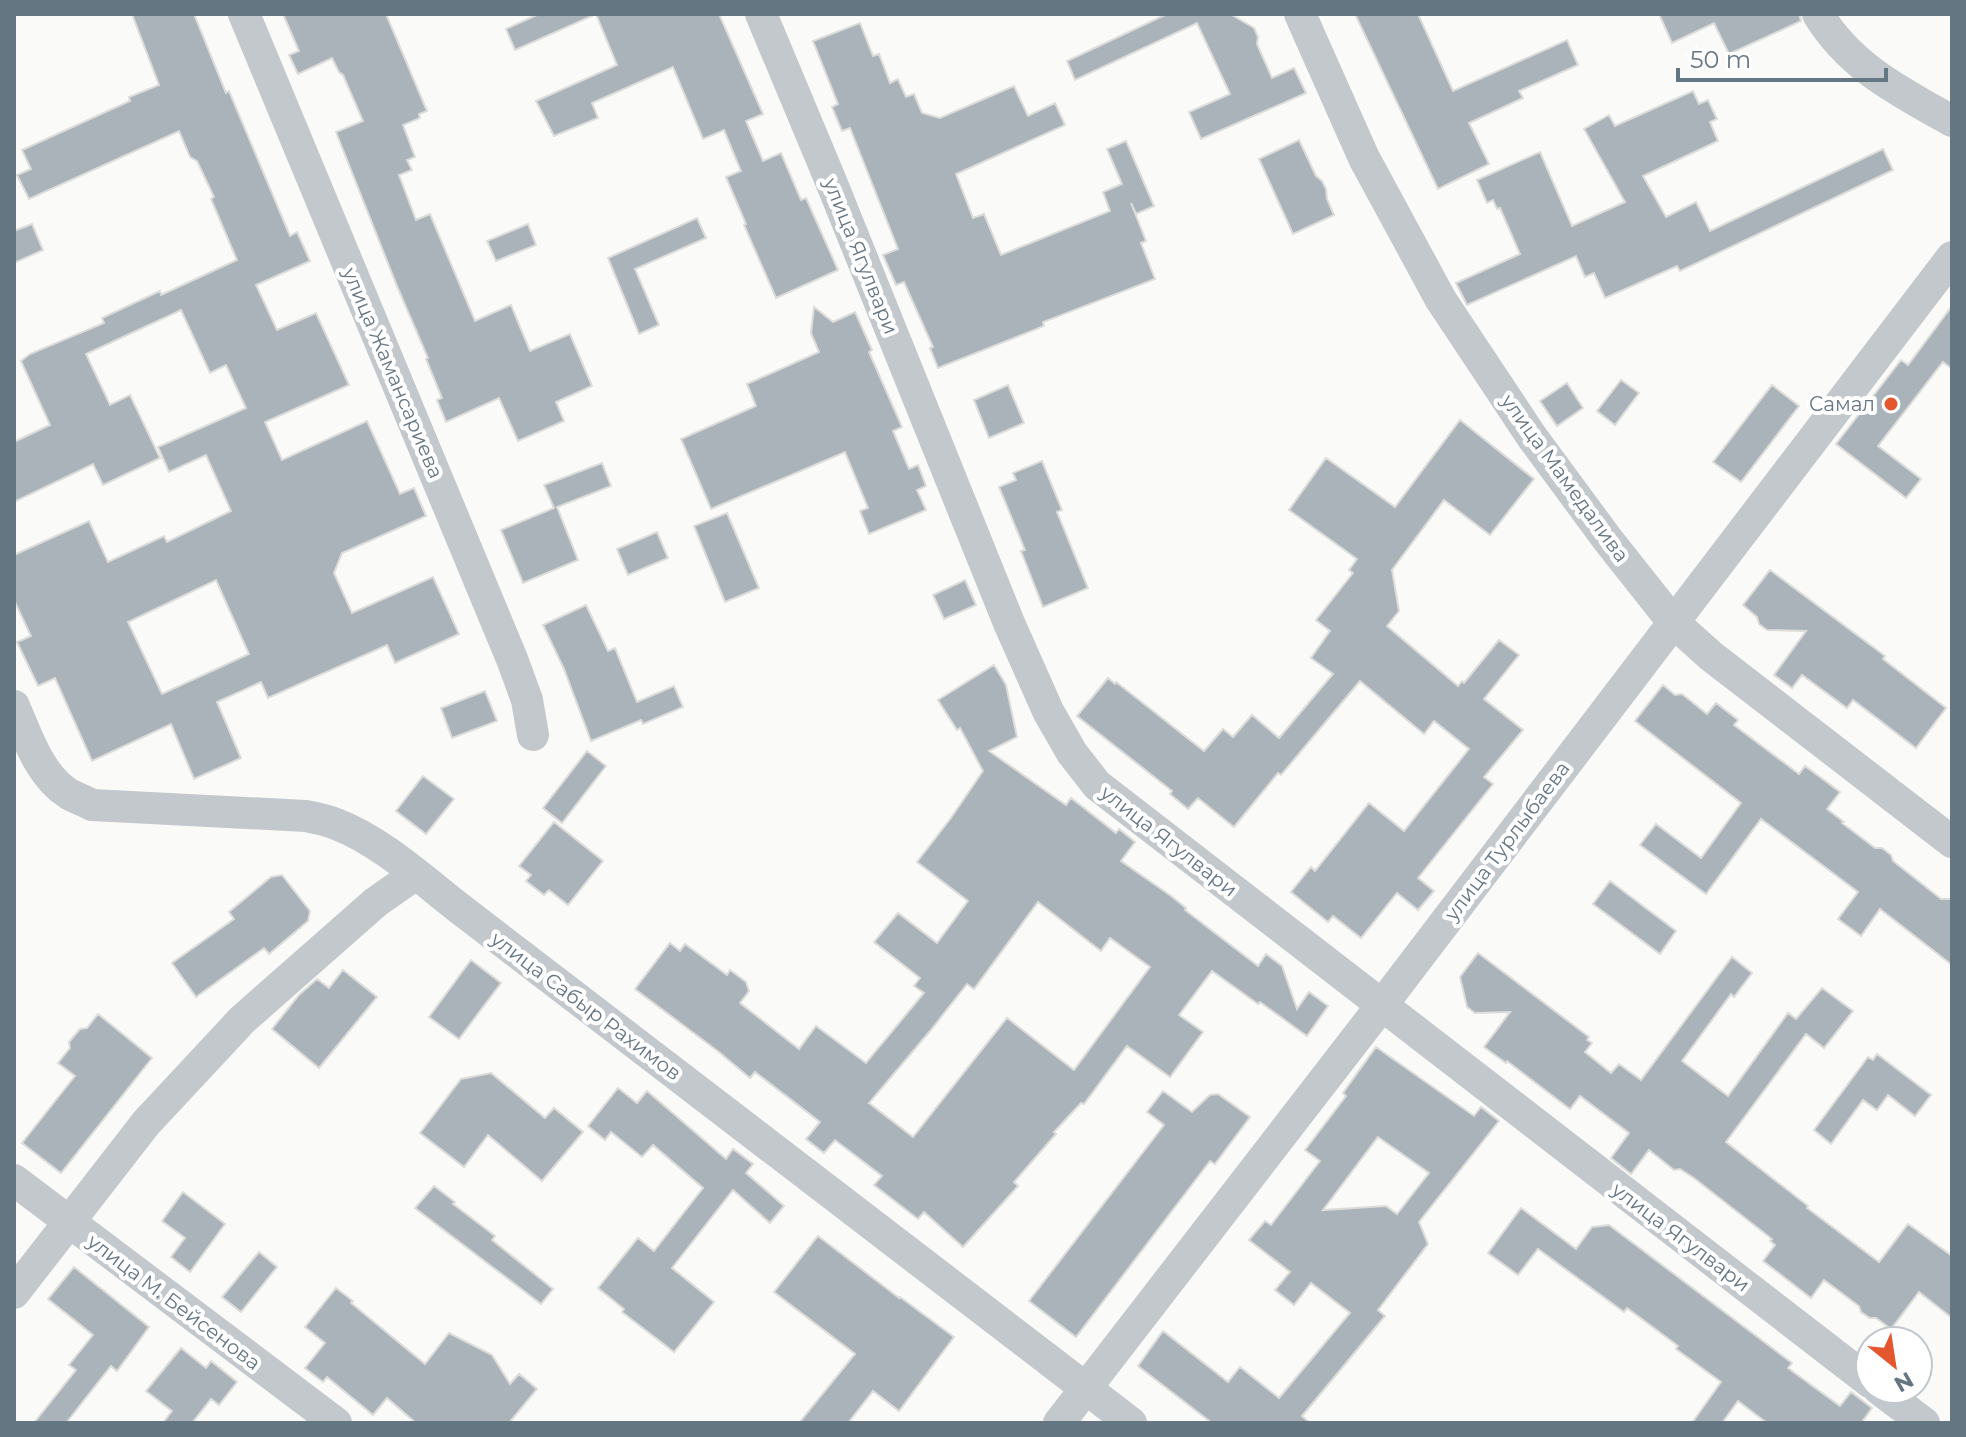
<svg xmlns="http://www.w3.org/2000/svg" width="1966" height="1437" viewBox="0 0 1966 1437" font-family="Montserrat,sans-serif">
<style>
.building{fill:#aab3b9;stroke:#dcdcda;stroke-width:2;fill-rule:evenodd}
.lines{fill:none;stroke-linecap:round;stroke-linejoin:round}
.minor{stroke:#c3c8cc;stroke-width:32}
.poi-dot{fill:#e4572e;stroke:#fff;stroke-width:3}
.labels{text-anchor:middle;stroke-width:8;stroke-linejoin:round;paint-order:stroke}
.street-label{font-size:20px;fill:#657683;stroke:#fff}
.poi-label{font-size:20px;fill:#657683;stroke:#fff;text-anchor:end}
</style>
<rect width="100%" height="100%" fill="#fafaf8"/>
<path class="building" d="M132 14H194L226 93 229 91 290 236 297 232 310 261 256 285 277 330 316 313 349 385 265 422 282 460 367 421 400 494 414 488 426 516 342 553 334 573 352 613 433 577 459 634 395 663 387 645 268 698 261 682 217 702 241 758 194 779 171 724 92 761 55 678 38 686 17 642 31 636 14 600V555L89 521 108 562 164 536 167 542 231 511 206 455 169 472 158 447 246 408 226 365 210 373 181 310 86 354 110 405 130 395 160 458 103 485 93 464 14 502V442L50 425 21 361 30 354 104 323 102 318 160 291 161 295 237 260 211 199 214 197 197 161 190 157 179 131 29 199 17 175 31 169 22 150 130 101 129 97 159 85ZM216 580 249 654 162 694 128 622Z
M283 14H386L427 111 419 114 420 118 403 125 415 157 407 160 412 170 399 175 416 220 430 214 475 321 511 305 530 351 570 334 592 386 556 402 564 421 518 441 499 398 446 422 437 400 442 398 426 359 428 358 397 286 336 132 363 121 343 75 339 72 332 58 298 74 289 55 299 51Z
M539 14H719L763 114 746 121 763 161 781 153 801 200 806 198 838 270 776 298 744 225 746 224 726 177 741 171 724 130 703 139 673 67 592 103 598 118 554 136 536 101 617 65 596 14 515 50 506 29Z
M1167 14H1230L1254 28 1258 37 1257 44 1272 78 1294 68 1306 93 1201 139 1189 112 1230 94 1197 23 1075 80 1067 61Z
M1355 14H1418L1453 91 1567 40 1578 65 1519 91 1523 98 1469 123 1489 164 1438 189Z
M1659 14H1799L1801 21 1729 54 1714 23 1672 43Z
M860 23 873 56 879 54 890 83 898 79 906 97 914 94 922 113 940 118 1014 86 1028 116 1055 103 1065 125 956 174 973 218 984 214 1001 255 1110 211 1103 192 1122 184 1107 149 1126 141 1154 206 1136 214 1131 203 1146 241 1141 243 1155 279 1043 322 1044 326 938 368 930 348 933 347 904 282 896 285 883 255 898 249 850 128 842 131 832 107 838 104 813 41Z
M1693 91 1699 104 1708 100 1717 119 1710 122 1718 141 1643 176 1666 217 1696 202 1710 231 1883 149 1893 170 1680 271 1677 266 1605 298 1594 273 1585 277 1576 256 1467 305 1456 283 1520 254 1500 208 1497 209 1493 200 1487 203 1477 180 1540 152 1572 226 1625 202 1584 129 1609 115 1615 126Z
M1299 140 1316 176 1322 181 1326 189 1327 199 1334 215 1293 234 1259 159Z
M697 218 706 238 635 269 659 325 639 334 608 258Z
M32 224 43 250 14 263V231Z
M528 224 536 245 496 261 487 241Z
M1952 306V369L1943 362 1878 446 1921 479 1906 498 1836 444 1901 360 1908 365Z
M814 307 833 322 855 312 872 350 869 352 902 427 893 431 909 469 918 465 926 486 917 490 926 510 869 534 860 511 868 508 845 452 711 509 681 439 756 406 747 384 819 352 811 333Z
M1621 380 1639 393 1615 425 1597 411Z
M1567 383 1583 408 1557 426 1540 401Z
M1008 385 1024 423 989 438 974 400Z
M1772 385 1799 406 1741 482 1713 462Z
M1460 420 1534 479 1490 535 1444 500 1392 570 1399 611 1387 626 1458 686 1462 681 1464 683 1499 640 1519 655 1484 699 1523 730 1484 777 1493 784 1418 878 1434 891 1418 910 1397 893 1361 938 1333 916 1328 922 1291 892 1311 867 1315 871 1369 803 1404 831 1469 749 1434 721 1424 734 1360 681 1281 775 1278 773 1234 827 1198 798 1188 809 1170 794 1172 791 1077 716 1108 678 1115 684 1116 682 1204 751 1223 729 1233 737 1252 715 1279 738 1333 674 1311 658 1330 631 1316 620 1353 573 1349 570 1357 559 1289 510 1326 458 1395 507Z
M1042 461 1062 510 1057 512 1088 588 1043 607 1021 551 1025 550 999 487 1016 480 1013 473Z
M602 463 611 486 557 507 578 560 523 583 501 530 554 508 544 485Z
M727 513 759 588 725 602 694 526Z
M657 532 668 558 628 575 617 549Z
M1770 570 1885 656 1883 659 1946 708 1916 748 1853 700 1847 708 1802 675 1792 688 1774 675 1806 631 1767 630 1759 624 1757 617 1743 605Z
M965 580 976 605 944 619 933 595Z
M586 605 608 651 615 648 637 702 674 686 683 707 643 724 641 720 591 741 564 669 543 625Z
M994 665 1006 685 1017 737 989 751 1066 805 1071 798 1116 833 1119 829 1135 842 1121 861 1171 896 1186 908 1185 910 1258 966 1266 954 1282 966 1297 1009 1309 992 1328 1006 1307 1036 1260 1002 1258 1004 1212 971 1179 1015 1203 1032 1170 1077 1127 1046 1084 1104 1081 1103 1054 1132 1056 1134 1014 1182 1018 1186 963 1247 924 1212 918 1219 874 1185 882 1176 835 1140 824 1153 806 1139 820 1122 755 1072 750 1078 719 1052 635 989 670 943 680 951 685 944 727 975 730 970 746 982 749 991 740 1003 799 1049 816 1026 866 1063 924 993 914 986 920 978 874 942 898 913 937 943 968 901 917 862 951 818 983 771 960 728 957 730 938 700ZM1038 902 1101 951 1110 938 1150 967 1074 1070 1007 1018 913 1137 869 1103 930 1031 967 984 974 989Z
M1663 685 1675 695 1682 694 1707 714 1716 703 1738 720 1734 725 1799 774 1805 766 1840 792 1827 809 1844 822 1842 823 1875 848H1882L1891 855 1893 861 1941 899H1952V965L1880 909 1861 936 1838 919 1858 892 1761 819 1706 894 1640 845 1656 824 1701 858 1741 803 1635 721Z
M485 691 497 721 452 738 441 708Z
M587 751 606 766 562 823 543 808Z
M423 776 454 799 426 834 396 811Z
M554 822 603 861 568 905 549 890 544 895 526 881 531 875 519 866Z
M282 875 310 911 308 921 269 954 264 948 196 997 172 963 234 919 229 912 271 877Z
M1610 881 1676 931 1660 954 1593 904Z
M1478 953 1589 1037 1587 1040 1592 1043 1585 1052 1611 1073 1619 1064 1641 1080 1732 957 1752 973 1734 997 1731 994 1682 1061 1728 1096 1788 1013 1796 1019 1822 988 1853 1011 1824 1048 1806 1034 1726 1142 1808 1206 1807 1208 1879 1262 1908 1224 1952 1256V1318L1919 1292 1891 1329 1876 1318H1870L1861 1312 1859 1306 1824 1280 1811 1298 1763 1261 1775 1245 1770 1241 1772 1239 1694 1178 1680 1169 1674 1170 1649 1150 1631 1174 1611 1158 1629 1133 1580 1096 1570 1109 1507 1061 1506 1063 1484 1047 1510 1012 1475 1013 1467 1007 1460 977Z
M471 960 501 983 459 1039 429 1017Z
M343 970 377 997 319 1068 272 1029 299 995 317 979 329 988Z
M98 1014 152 1058 61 1173 22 1143 75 1076 58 1063 70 1048 69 1042 80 1029 87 1028Z
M1376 1047 1474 1116 1481 1107 1499 1121 1419 1222 1428 1244 1378 1310 1385 1316 1302 1416 1310 1423H1212L1138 1366 1163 1331 1228 1382 1240 1367 1279 1398 1350 1313 1311 1283 1294 1305 1275 1290 1290 1272 1249 1240 1265 1221 1271 1225 1320 1161 1305 1150 1346 1096 1343 1093ZM1378 1137 1429 1173 1397 1214 1386 1206 1323 1210Z
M1877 1054 1931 1095 1915 1116 1888 1095 1877 1110 1863 1100 1831 1144 1814 1130 1868 1057 1873 1060Z
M491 1073 545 1118 554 1108 583 1132 542 1181 488 1135 464 1167 420 1133 461 1079Z
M618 1088 637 1103 647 1091 726 1159 733 1149 753 1164 746 1173 784 1206 770 1223 733 1190 672 1268 714 1302 674 1352 622 1312 624 1309 598 1288 638 1238 654 1251 703 1188 653 1145 642 1157 611 1132 605 1140 588 1126Z
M1163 1091 1192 1112 1210 1095 1218 1094 1250 1117 1215 1164 1210 1161 1076 1337 1029 1301 1164 1125 1147 1112Z
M434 1186 455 1202 453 1204 495 1236 492 1240 553 1289 541 1304 415 1208Z
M183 1192 225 1224 190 1272 171 1257 185 1238 162 1221Z
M1521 1208 1576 1249 1592 1227 1609 1225 1792 1363 1788 1368 1840 1406 1851 1392 1872 1408 1862 1422 1863 1423H1767L1738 1401 1722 1423H1692L1721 1382 1676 1349 1678 1346 1627 1308 1624 1312 1538 1249 1518 1275 1488 1253Z
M818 1236 899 1298 900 1297 954 1337 899 1411 873 1391 848 1423H799L855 1354 774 1292Z
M259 1252 277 1267 241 1312 222 1297Z
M74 1267 149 1327 117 1371 111 1366 66 1423H34L76 1370 69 1365 93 1335 48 1299Z
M336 1288 353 1301 351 1303 425 1364 449 1333 492 1355 510 1384 519 1374 537 1389 509 1423H416L387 1398 373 1415 327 1377 323 1382 305 1368 325 1343 305 1327Z
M181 1348 206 1368 211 1361 237 1382 219 1405 211 1399 192 1423H163L172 1411 146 1391Z"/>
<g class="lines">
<path class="minor" d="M244 14 512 659 527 700 533 735
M761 14 830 179 1009 623 1048 711 1072 753 1097 785 1870 1382
M1300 14 1364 158 1441 300 1532 437 1608 540 1673 622 1711 656 1952 842
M1818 14C1850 67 1899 91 1952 121
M14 706C27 736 39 775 69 794 76 798 85 801 92 805L306 816C316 818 327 820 336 824 379 840 423 880 459 908L1131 1423
M14 1180 336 1423
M14 1293 146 1123 242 1020 376 902 416 874
M1879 1389 1924 1423
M1059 1423 1382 1005 1952 257"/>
</g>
<circle class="poi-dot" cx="1891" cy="404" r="8"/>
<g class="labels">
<g class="street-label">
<text transform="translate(861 256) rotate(68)" y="7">улица Ягулвари</text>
<text transform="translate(393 373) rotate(67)" y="7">улица Жамансариева</text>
<text transform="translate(1565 478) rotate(54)" y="7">улица Мамедалива</text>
<text transform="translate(1169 841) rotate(38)" y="7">улица Ягулвари</text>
<text transform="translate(1507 841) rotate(-53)" y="7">улица Турлыбаева</text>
<text transform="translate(586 1006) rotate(37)" y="7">улица Сабыр Рахимов</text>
<text transform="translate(1681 1237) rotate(37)" y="7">улица Ягулвари</text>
<text transform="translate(174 1302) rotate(37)" y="7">улица М. Бейсенова</text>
</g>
<g class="poi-label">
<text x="1875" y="411">Самал</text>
</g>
</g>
<rect width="1966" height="1437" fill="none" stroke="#657683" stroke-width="32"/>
<g transform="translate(1894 1365) rotate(150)"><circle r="38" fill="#ffffff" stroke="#c1c8cd" stroke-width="2"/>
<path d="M0-6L14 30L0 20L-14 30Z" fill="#e4572e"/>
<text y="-12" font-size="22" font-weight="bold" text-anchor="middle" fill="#657683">N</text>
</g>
<path d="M1678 68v12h208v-12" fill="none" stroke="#657683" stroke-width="4"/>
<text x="1690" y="68" font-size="24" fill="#657683" stroke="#ffffff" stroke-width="6" paint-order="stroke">50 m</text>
</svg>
